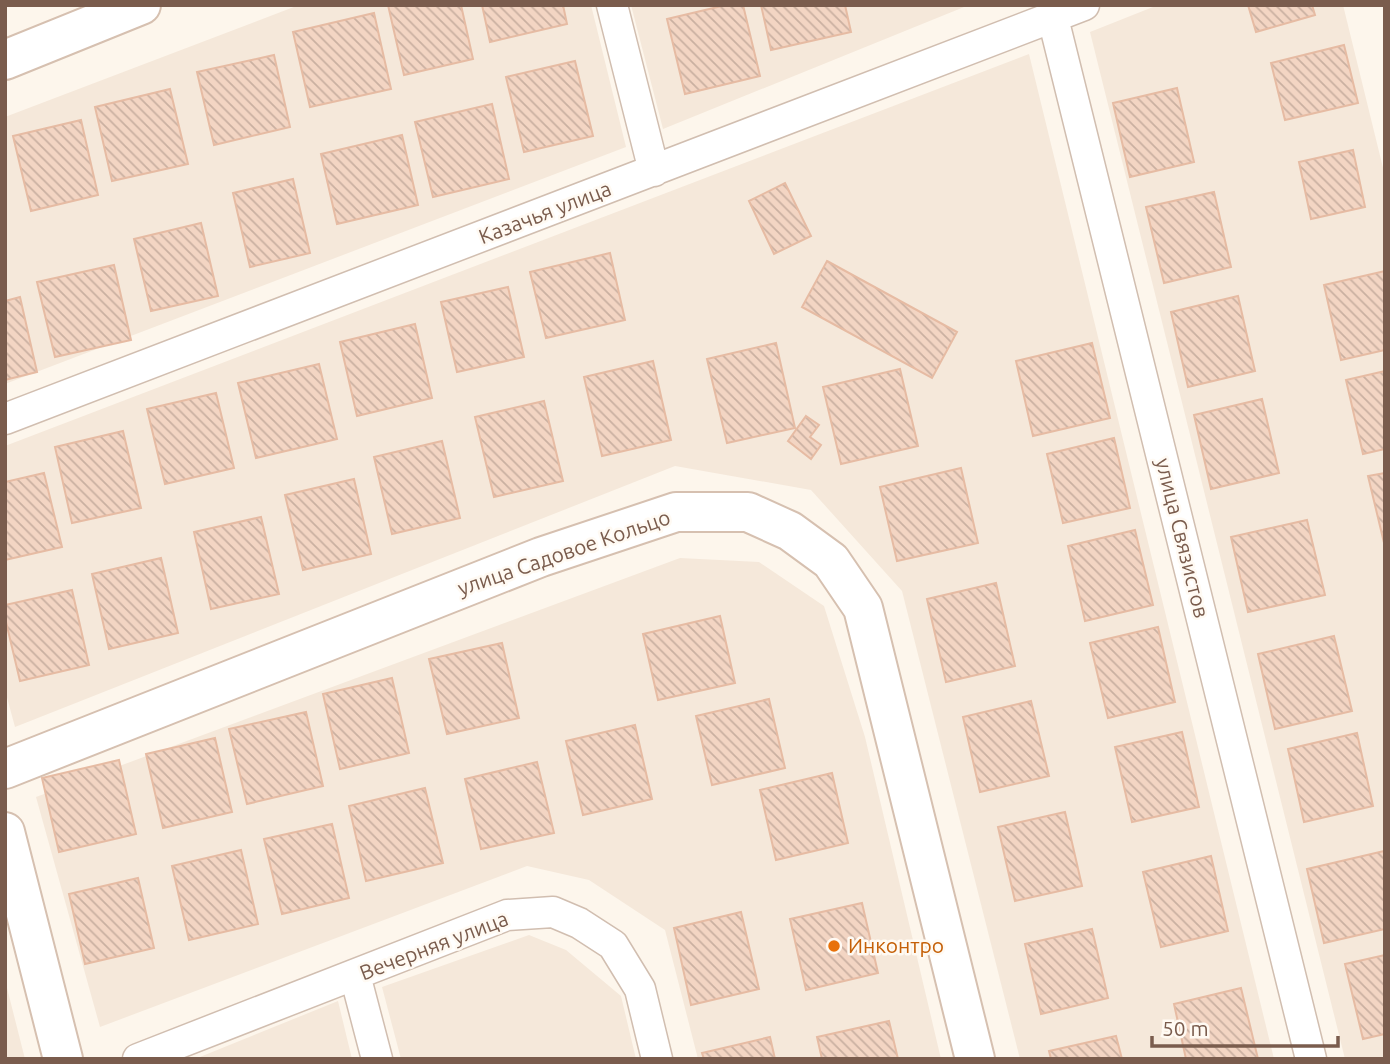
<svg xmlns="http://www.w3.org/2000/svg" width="1390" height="1064" viewBox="0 0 1390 1064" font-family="Ubuntu,sans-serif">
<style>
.residential{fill:#f5e8da}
.building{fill:url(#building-back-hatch);stroke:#e6bba3;stroke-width:2}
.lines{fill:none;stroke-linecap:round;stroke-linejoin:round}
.street-casing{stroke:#d1beb0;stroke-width:33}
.secondary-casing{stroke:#d6c0b0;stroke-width:42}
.street{stroke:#fff;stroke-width:30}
.secondary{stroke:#fff;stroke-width:38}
.food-dot{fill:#e8710a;stroke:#fffaf3;stroke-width:2.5}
.labels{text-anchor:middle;stroke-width:5;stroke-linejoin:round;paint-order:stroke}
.street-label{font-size:21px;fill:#7a5c4d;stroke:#fffaf3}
.food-label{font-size:21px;fill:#c56008;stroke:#fffaf3;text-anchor:start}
</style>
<defs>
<pattern id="building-back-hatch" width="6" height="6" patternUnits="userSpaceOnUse" patternTransform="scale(1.75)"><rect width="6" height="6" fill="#f3d5c3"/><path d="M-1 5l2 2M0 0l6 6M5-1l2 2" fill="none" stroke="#cab0a1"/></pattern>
</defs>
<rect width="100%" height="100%" fill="#fdf6ec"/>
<path class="residential" d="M299 5H591L626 147 5 384V117Z
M631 5H969L663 129Z
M1158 5H1343L1385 176V1059H1345L1090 32Z
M1029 54 1274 1059H1020L902 591 811 490 675 466 15 727 5 690V446Z
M680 558 759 562 824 606 865 737 941 1059H698L665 930 589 880 527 866 100 1027 36 797Z
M529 935 566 950 621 996 636 1059H401L382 987Z
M5 980 25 1059H5Z
M338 1001 352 1059H195Z"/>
<path class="building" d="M388 5H461L473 59 404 75Z
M482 5H563L567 24 490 42Z
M726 5H743L760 76 685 94 667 19Z
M761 5H845L851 32 771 50Z
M1248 5H1312L1315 15 1256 32Z
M374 13 391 89 310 107 293 32Z
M1344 45 1358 103 1285 120 1271 63Z
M274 55 290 127 214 145 197 72Z
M575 61 593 136 524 152 506 77Z
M1177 88 1194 162 1130 177 1113 103Z
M170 89 188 164 112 181 95 107Z
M492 104 509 179 433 197 415 122Z
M81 120 98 195 31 211 13 136Z
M402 135 418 205 337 224 321 154Z
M1353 150 1365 207 1311 219 1299 162Z
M293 179 310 253 250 267 233 193Z
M785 183 811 236 774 254 749 201Z
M1214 192 1231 267 1164 283 1146 207Z
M201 223 218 296 151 311 134 239Z
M610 253 625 320 546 338 530 272Z
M827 261 957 332 932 378 802 307Z
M114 265 131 340 55 357 37 282Z
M1385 271V350L1341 360 1324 285Z
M508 287 524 357 457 372 441 302Z
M1238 296 1255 371 1188 387 1171 312Z
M20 297 37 372 5 380V301Z
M415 324 432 398 357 416 340 342Z
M776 343 795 428 727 443 707 359Z
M1092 343 1110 418 1033 436 1016 361Z
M653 361 671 440 602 456 584 377Z
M319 364 337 439 256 458 238 383Z
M900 369 918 446 841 464 823 387Z
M1385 371V449L1363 454 1346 380Z
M216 393 234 468 165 484 147 409Z
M1262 399 1279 473 1211 489 1194 415Z
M544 401 563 481 494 497 475 417Z
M806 416 819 425 810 437 821 445 811 459 788 441Z
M123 431 141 508 72 523 55 447Z
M1114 438 1130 508 1063 523 1047 454Z
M442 441 460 518 392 534 374 457Z
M961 468 978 543 897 561 880 487Z
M44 473 62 547 5 560V482Z
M1385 473V547L1368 476Z
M354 479 371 554 303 570 285 495Z
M261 517 279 594 211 609 194 532Z
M1307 520 1325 595 1248 612 1231 537Z
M1135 530 1153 605 1085 621 1068 546Z
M161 558 178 633 109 649 92 574Z
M996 583 1015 666 946 682 927 599Z
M72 590 89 665 20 681 5 618V605Z
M720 616 735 683 658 700 643 634Z
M1158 627 1175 702 1108 718 1090 643Z
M1334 636 1352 711 1275 729 1258 654Z
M502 643 519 718 447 734 429 659Z
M392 678 409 753 340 769 323 694Z
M769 699 785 768 712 785 696 716Z
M1031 701 1049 776 980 792 963 717Z
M306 712 323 786 247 804 229 729Z
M635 725 652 799 583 815 566 741Z
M1182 732 1199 807 1132 822 1115 747Z
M1357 733 1373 806 1304 822 1288 749Z
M215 738 232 812 163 828 146 754Z
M119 760 136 834 59 852 42 778Z
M537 762 554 833 481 849 465 779Z
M832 773 848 843 776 860 760 790Z
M425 788 443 863 366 881 349 806Z
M1065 812 1082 886 1015 901 998 827Z
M332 824 349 898 282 914 264 839Z
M241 850 258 924 189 940 172 866Z
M1384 851 1385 929 1324 943 1307 869Z
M1211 856 1228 931 1161 947 1143 872Z
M138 878 154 948 85 964 69 894Z
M862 903 878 973 806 990 790 919Z
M741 912 759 989 691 1005 674 928Z
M1092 929 1108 998 1041 1014 1025 944Z
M1385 955V1034L1363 1039 1345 964Z
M1241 988 1258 1059H1186L1174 1004Z
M889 1021 898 1059H822L817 1037Z
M1116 1036 1122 1059H1051L1049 1051Z
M770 1037 775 1059H704L702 1053Z"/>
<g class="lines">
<defs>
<path id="street" d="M612 5 654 171
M1053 18 1311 1059
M5 419 1084 5
M355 975 377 1059
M138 1059 507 915 553 912 579 923 613 945 640 989 657 1059"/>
<path id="secondary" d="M5 60 141 5
M5 769 541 557 676 512H748L790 531 831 561 863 608 975 1059
M5 832 63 1059"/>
</defs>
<use href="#street" class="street-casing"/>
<use href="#secondary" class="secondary-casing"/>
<use href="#street" class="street"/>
<use href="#secondary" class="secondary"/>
</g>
<circle class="food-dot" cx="834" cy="946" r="7"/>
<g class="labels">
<g class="street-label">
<text transform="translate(545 213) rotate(-21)" y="7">Казачья улица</text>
<text transform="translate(1182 538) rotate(76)" y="7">улица Связистов</text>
<text transform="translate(564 553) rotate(-19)" y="7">улица Садовое Кольцо</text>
<text transform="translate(434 946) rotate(-21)" y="7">Вечерняя улица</text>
</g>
<g class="food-label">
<text x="848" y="953">Инконтро</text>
</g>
</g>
<rect width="1390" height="1064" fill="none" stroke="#7a5c4d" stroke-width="14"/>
<path d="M1152 1036v10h186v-10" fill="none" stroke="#7a5c4d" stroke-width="3.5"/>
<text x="1162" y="1036" font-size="21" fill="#7a5c4d" stroke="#fffaf3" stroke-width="5" paint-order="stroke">50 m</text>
</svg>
